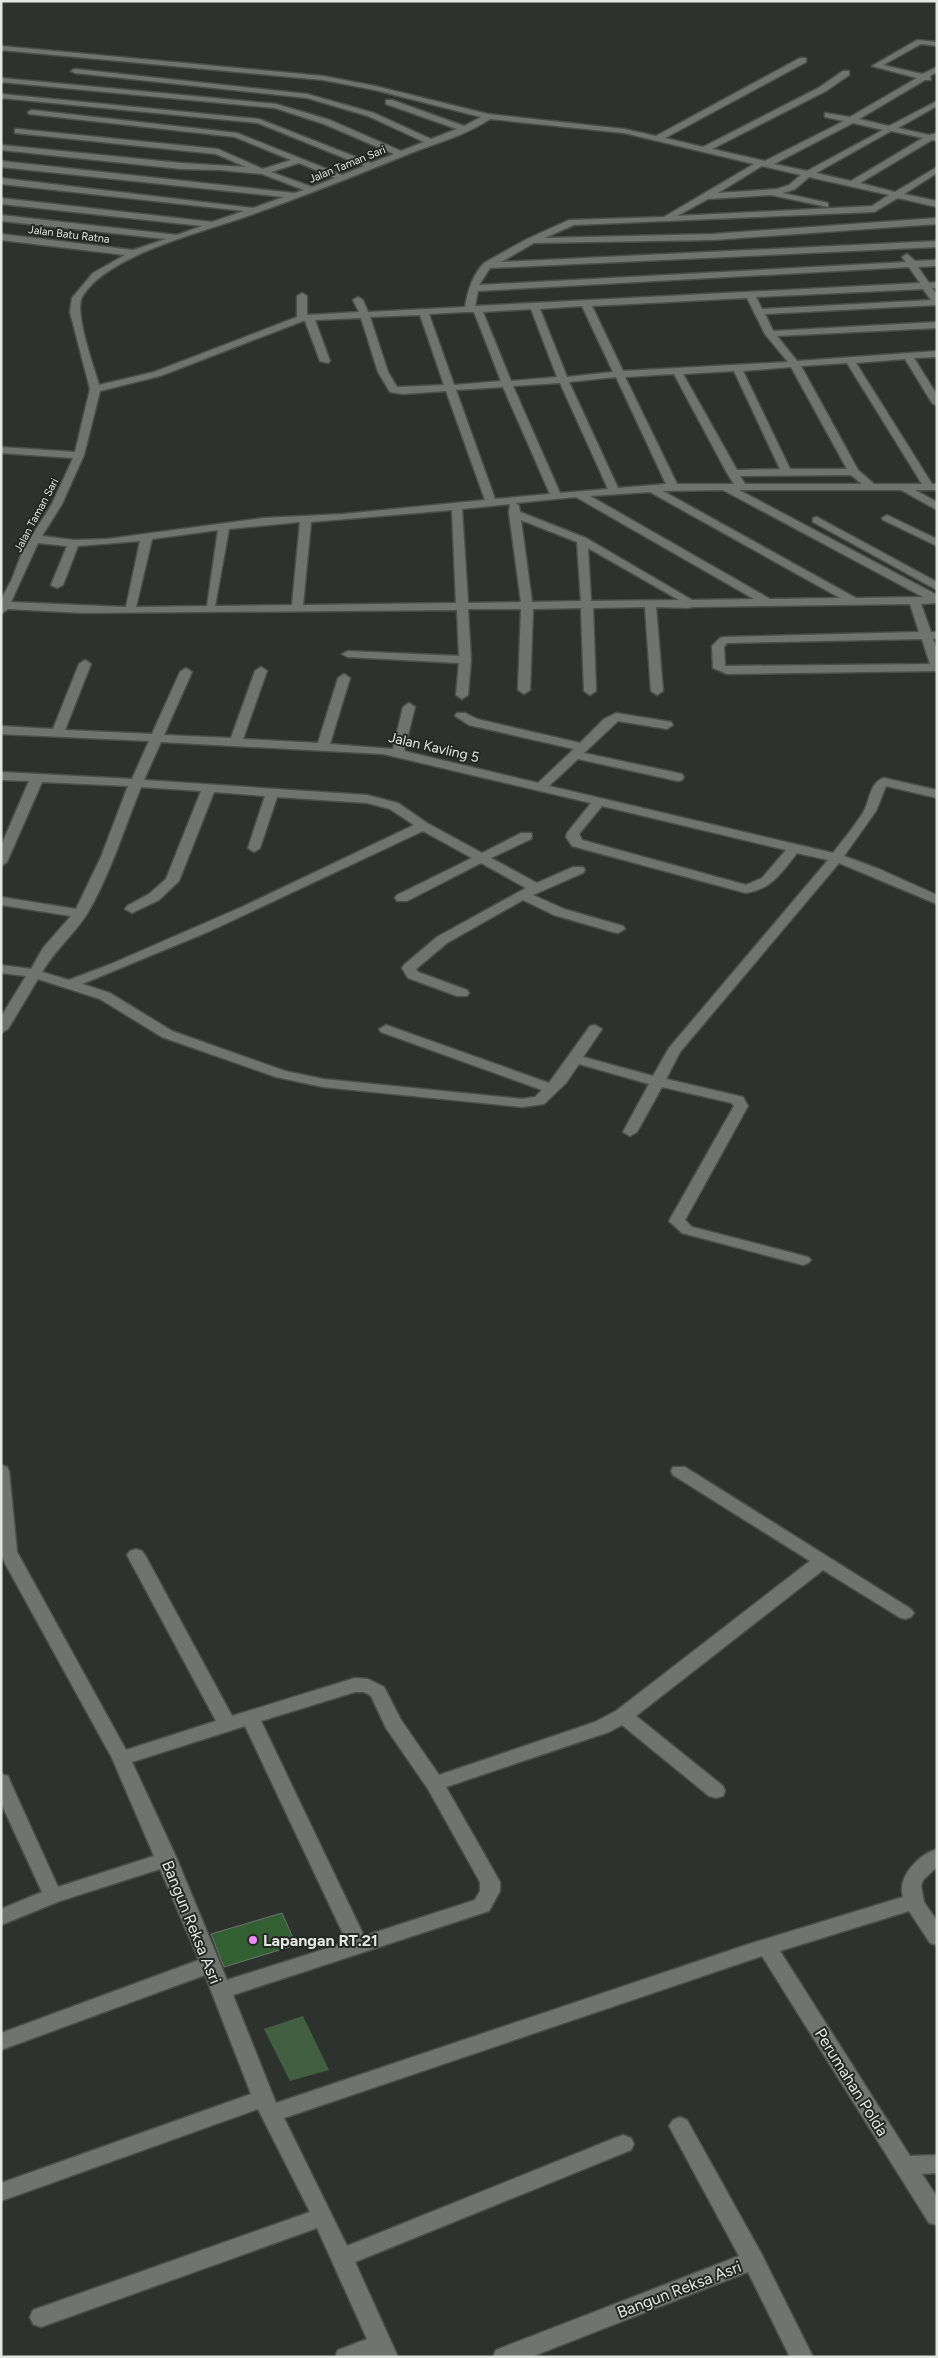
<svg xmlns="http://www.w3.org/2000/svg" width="938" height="2358" viewBox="0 0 938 2358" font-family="Figtree,sans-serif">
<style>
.green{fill:#426041}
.building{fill:#326033;stroke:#6f736f}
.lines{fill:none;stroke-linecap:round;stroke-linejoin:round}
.minor-casing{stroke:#4b4f4b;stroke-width:3}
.minor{fill:#6f746f;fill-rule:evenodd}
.poi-dot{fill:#ee8bf8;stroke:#242824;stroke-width:2}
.labels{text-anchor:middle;stroke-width:4;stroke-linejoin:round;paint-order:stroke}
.far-street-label{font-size:11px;fill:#e3e6e3;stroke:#242824}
.street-label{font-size:14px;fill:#e3e6e3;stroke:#242824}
.near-street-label{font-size:16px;fill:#e3e6e3;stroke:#242824}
.near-poi-label{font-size:16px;font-weight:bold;fill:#e3e6e3;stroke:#242824;text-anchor:start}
</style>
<rect width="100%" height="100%" fill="#2e322e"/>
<path class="green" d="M303 2016 329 2070 290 2081 264 2029Z"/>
<path class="building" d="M282 1913 296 1945 224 1967 211 1934Z"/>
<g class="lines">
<defs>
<path id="minor" d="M917 40 937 42V46L921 44 883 65 922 74 937 67V72L930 76 931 80H925L859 119 889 126 937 101V106L898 128 929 135 937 133V141L932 140 860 183 895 192 937 167V173L904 194 937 201V207L898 198 874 212 574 225 544 238 713 234 937 218V224L713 240 534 243 501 262 937 241V247L490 268 479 285 906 262 902 257 907 254 915 261 937 260V266L918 267 929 283 937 282V288H932L937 295V305L765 314 773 331 937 322V328L777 336 797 361 937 351V357L914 358 937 395V406L932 403 905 359 856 363 932 484H937V490H915L937 502V510L901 490H739L937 595V603L921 604 931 632H937V638L933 639 937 649V671L727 674 713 668 712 646 720 638 724 637 919 632 910 604 693 607 688 608 656 607 663 691 657 695 651 691 645 607 593 608 596 691 590 695 584 691 581 608 533 609 530 690 524 694 518 690 521 609H468L471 660 468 695 462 699 456 695 459 663 348 657 342 654 348 651 459 656 457 610 83 613 8 609 1 614V600L12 579 23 550 52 504 73 458 1 453V447L75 452 90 389 70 312 72 298 93 273 125 255 1 240V234L133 250 166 239 1 221V215L177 235 202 226 1 204V198L212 222 244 211 1 184V178L253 208 284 197 1 167V161L294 193 304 190 262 174 220 170 181 169 1 150V145L181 163 246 167 216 154 15 133V129H18L218 149 263 169 291 160 235 137 29 114 28 112 32 110 237 133 342 175 364 166 258 123 1 98V94L259 119 371 163 394 154 324 124 275 108 1 82V78L276 104 330 120 401 151 424 142 368 116 307 98 75 73 71 71 75 69 307 94 374 113 431 139 457 129 386 104V100H392L464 126 481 117 375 90 323 80 1 50V46L323 76 375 86 488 114 624 129 656 136 800 58H806V62L665 138 703 147 820 87 843 71H849V75L826 91 712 149 765 161 844 121 825 117V113L850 117 917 78 872 66ZM490 119 624 133 754 164 664 217 569 220 527 239 484 263C472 276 468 290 465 307L368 312 363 300 358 297 353 300 359 312 307 315V296L302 293 297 296V317L154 372 99 385C94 367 74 313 82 297 106 256 198 233 242 218 299 198 355 176 411 153 437 143 466 135 490 119ZM853 123 883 130 807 171 774 164ZM891 131 923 138 851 181 816 173ZM299 163 335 178 312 187 271 172ZM762 166 801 175 789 185 777 189 718 193ZM809 177 889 195 872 206 677 216 708 199 771 195 828 207V203L783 193 795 189ZM909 267 920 283 475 306 478 291ZM923 289 931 300 762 309 756 297ZM747 298 765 334 788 362 623 371 592 306ZM582 306 613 372 567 377 540 309ZM531 309 557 377 511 381 483 312ZM465 312H474L501 381 454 385 429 314ZM420 315 444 385 397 387 388 372 370 317ZM361 318 378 372 390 392 403 394 446 391 485 500 343 514 263 518 107 539 74 540 42 536 62 504 84 455 100 391 160 376 303 321H305L320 361 328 363 330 361 315 320ZM847 363 922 484H874L858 470 801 366ZM791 367 847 469H790L743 371ZM734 371 780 469 737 470 683 374ZM674 374 727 473 734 484H677L625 377ZM616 377 666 484 618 488 569 382ZM560 383 608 489 560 493 513 386ZM503 387 550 494 495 499 456 390ZM851 475 862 484H745L740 476ZM723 490 923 597 856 598 663 491ZM650 492 840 598 770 599 590 496ZM576 497 754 599 692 600 586 538 520 512 519 506 516 503ZM510 504 509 513 521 602 468 603 462 509ZM452 510 456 603 303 605 311 522ZM521 520 577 542 581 601 532 602ZM300 522 292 605 215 606 229 529ZM218 530 207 606 136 607 152 539ZM140 541 126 607 11 602 38 543 67 546 51 585 57 588 63 585 78 546ZM588 548 679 600 591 601ZM922 639 930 664 725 666 724 647 727 643Z
M887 515 937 539V546L883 520 882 518Z
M817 517 937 582V590L813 522V518Z
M85 660 91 664 65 730 152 734 180 672 186 668 192 672 164 735 231 738 255 671 261 667 267 671 243 739 318 743 338 678 344 674 350 678 330 744 393 749 403 707 409 703 415 707 404 751 538 783 574 749 469 725 455 716 457 713H465L477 719 580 743 604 719 616 713 671 722 673 725 667 729 618 721 584 753 682 774 684 777 682 780 678 781 578 759 549 786 833 853C843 840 855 826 864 811 870 800 870 782 884 778L937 790V798L886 786 876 811 844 856 879 869 937 895V904L839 863 680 1052 666 1079 743 1097 748 1106 685 1220 692 1227 808 1257 811 1260 808 1263 803 1265 682 1233 669 1221 734 1106 732 1103 662 1087 637 1132 630 1136 623 1132 649 1084 579 1064 566 1083 544 1104 522 1107 323 1087 276 1077 162 1037 100 999 38 979 8 1029 1 1033V1017L26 976 1 973V965L31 969 43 948 71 916 1 905V897L76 909 101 857 128 786 42 782 7 862 1 866V846L29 781 1 780V772L132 779 149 741 1 734V726L53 729 79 664ZM161 742 383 754 591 803 567 833 566 837 572 846 746 893C772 889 782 872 797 853L828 860 669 1048 653 1076 583 1057 602 1029 595 1025 590 1026 549 1083 386 1025 379 1029 381 1032 542 1090 535 1097 522 1099 323 1079 285 1071 172 1031 110 993 82 984 210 931 423 831 472 858 397 895 395 898 397 901H407L481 863 526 888 437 937 404 965 402 968 408 978 457 996H467L469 993 467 990 418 972 416 969 447 943 523 900 554 915 613 932 618 933 625 929 623 926 564 909 533 895 583 873 585 870 583 867H573L537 883 491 858 531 839 532 836 531 833H521L482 853 427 823 398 803 367 795 144 780ZM141 787 201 791 166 879 149 894 127 906 125 909 132 913 159 900 179 881 214 792 265 796 248 848 254 852 260 848 277 797 367 803 390 809 414 825 244 906 111 964 69 980 42 972C55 950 75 933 87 914 110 875 124 829 141 787ZM602 806 786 850 762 878 746 885 582 840 579 834Z
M1 1465 7 1467 9 1471 17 1552 126 1750 216 1721 127 1555 130 1551 136 1549 142 1551 145 1555 232 1716 355 1678 368 1679 384 1687 401 1720 439 1775 595 1722 616 1711 810 1561 673 1475 671 1471 673 1467H685L911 1609 914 1613 911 1617 905 1619 899 1617 823 1570 636 1716 723 1786 725 1791 723 1796 716 1798 709 1796 622 1725 609 1732 446 1787 500 1882V1891L489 1911 233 1995 276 2103 749 1944 903 1897C897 1877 918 1855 937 1849V1867L923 1880 921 1886 924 1902 937 1921V1945L930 1943 909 1911 780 1951 910 2156 937 2155V2173L922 2174 937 2197V2225L929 2223 762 1956 284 2118 347 2246 615 2138 623 2135 631 2138 634 2144 631 2150 355 2262 398 2357H335L338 2350 367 2339 317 2228 41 2327 33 2324 30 2317 33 2310 310 2212 258 2109 1 2201V2183L251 2094 205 1975 1 2050V2033L199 1960 160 1869 60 1901 1 1925V1909L42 1892 1 1803V1774L8 1776 10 1781 58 1887 154 1856 112 1758 1 1556ZM355 1692H364L371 1696 386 1728 428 1789 480 1882V1891L475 1900 364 1936 261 1721ZM245 1726 347 1942 227 1980 177 1859 132 1762Z
M680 2117 687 2120 761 2253 813 2357H790L748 2272 531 2357H493L496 2350 739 2256 669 2126 673 2120Z"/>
</defs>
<use href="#minor" class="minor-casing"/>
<use href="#minor" class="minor"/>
</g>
<circle class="poi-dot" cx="253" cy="1940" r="5"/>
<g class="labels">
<g class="far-street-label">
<text transform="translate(347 164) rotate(-22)" y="4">Jalan Taman Sari</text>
<text transform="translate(69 234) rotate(7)" y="4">Jalan Batu Ratna</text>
<text transform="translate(36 515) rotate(-62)" y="4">Jalan Taman Sari</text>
</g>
<g class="street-label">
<text transform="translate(434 747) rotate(13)" y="5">Jalan Kavling 5</text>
</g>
<g class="near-street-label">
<text transform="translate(192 1922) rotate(68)" y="6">Bangun Reksa Asri</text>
<text transform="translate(852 2082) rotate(58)" y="6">Perumahan Polda</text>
<text transform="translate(679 2289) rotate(-21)" y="6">Bangun Reksa Asri</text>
</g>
<g class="near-poi-label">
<text x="263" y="1946">Lapangan RT.21</text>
</g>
</g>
<rect width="938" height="2358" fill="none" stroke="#e3e6e3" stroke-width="5"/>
</svg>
